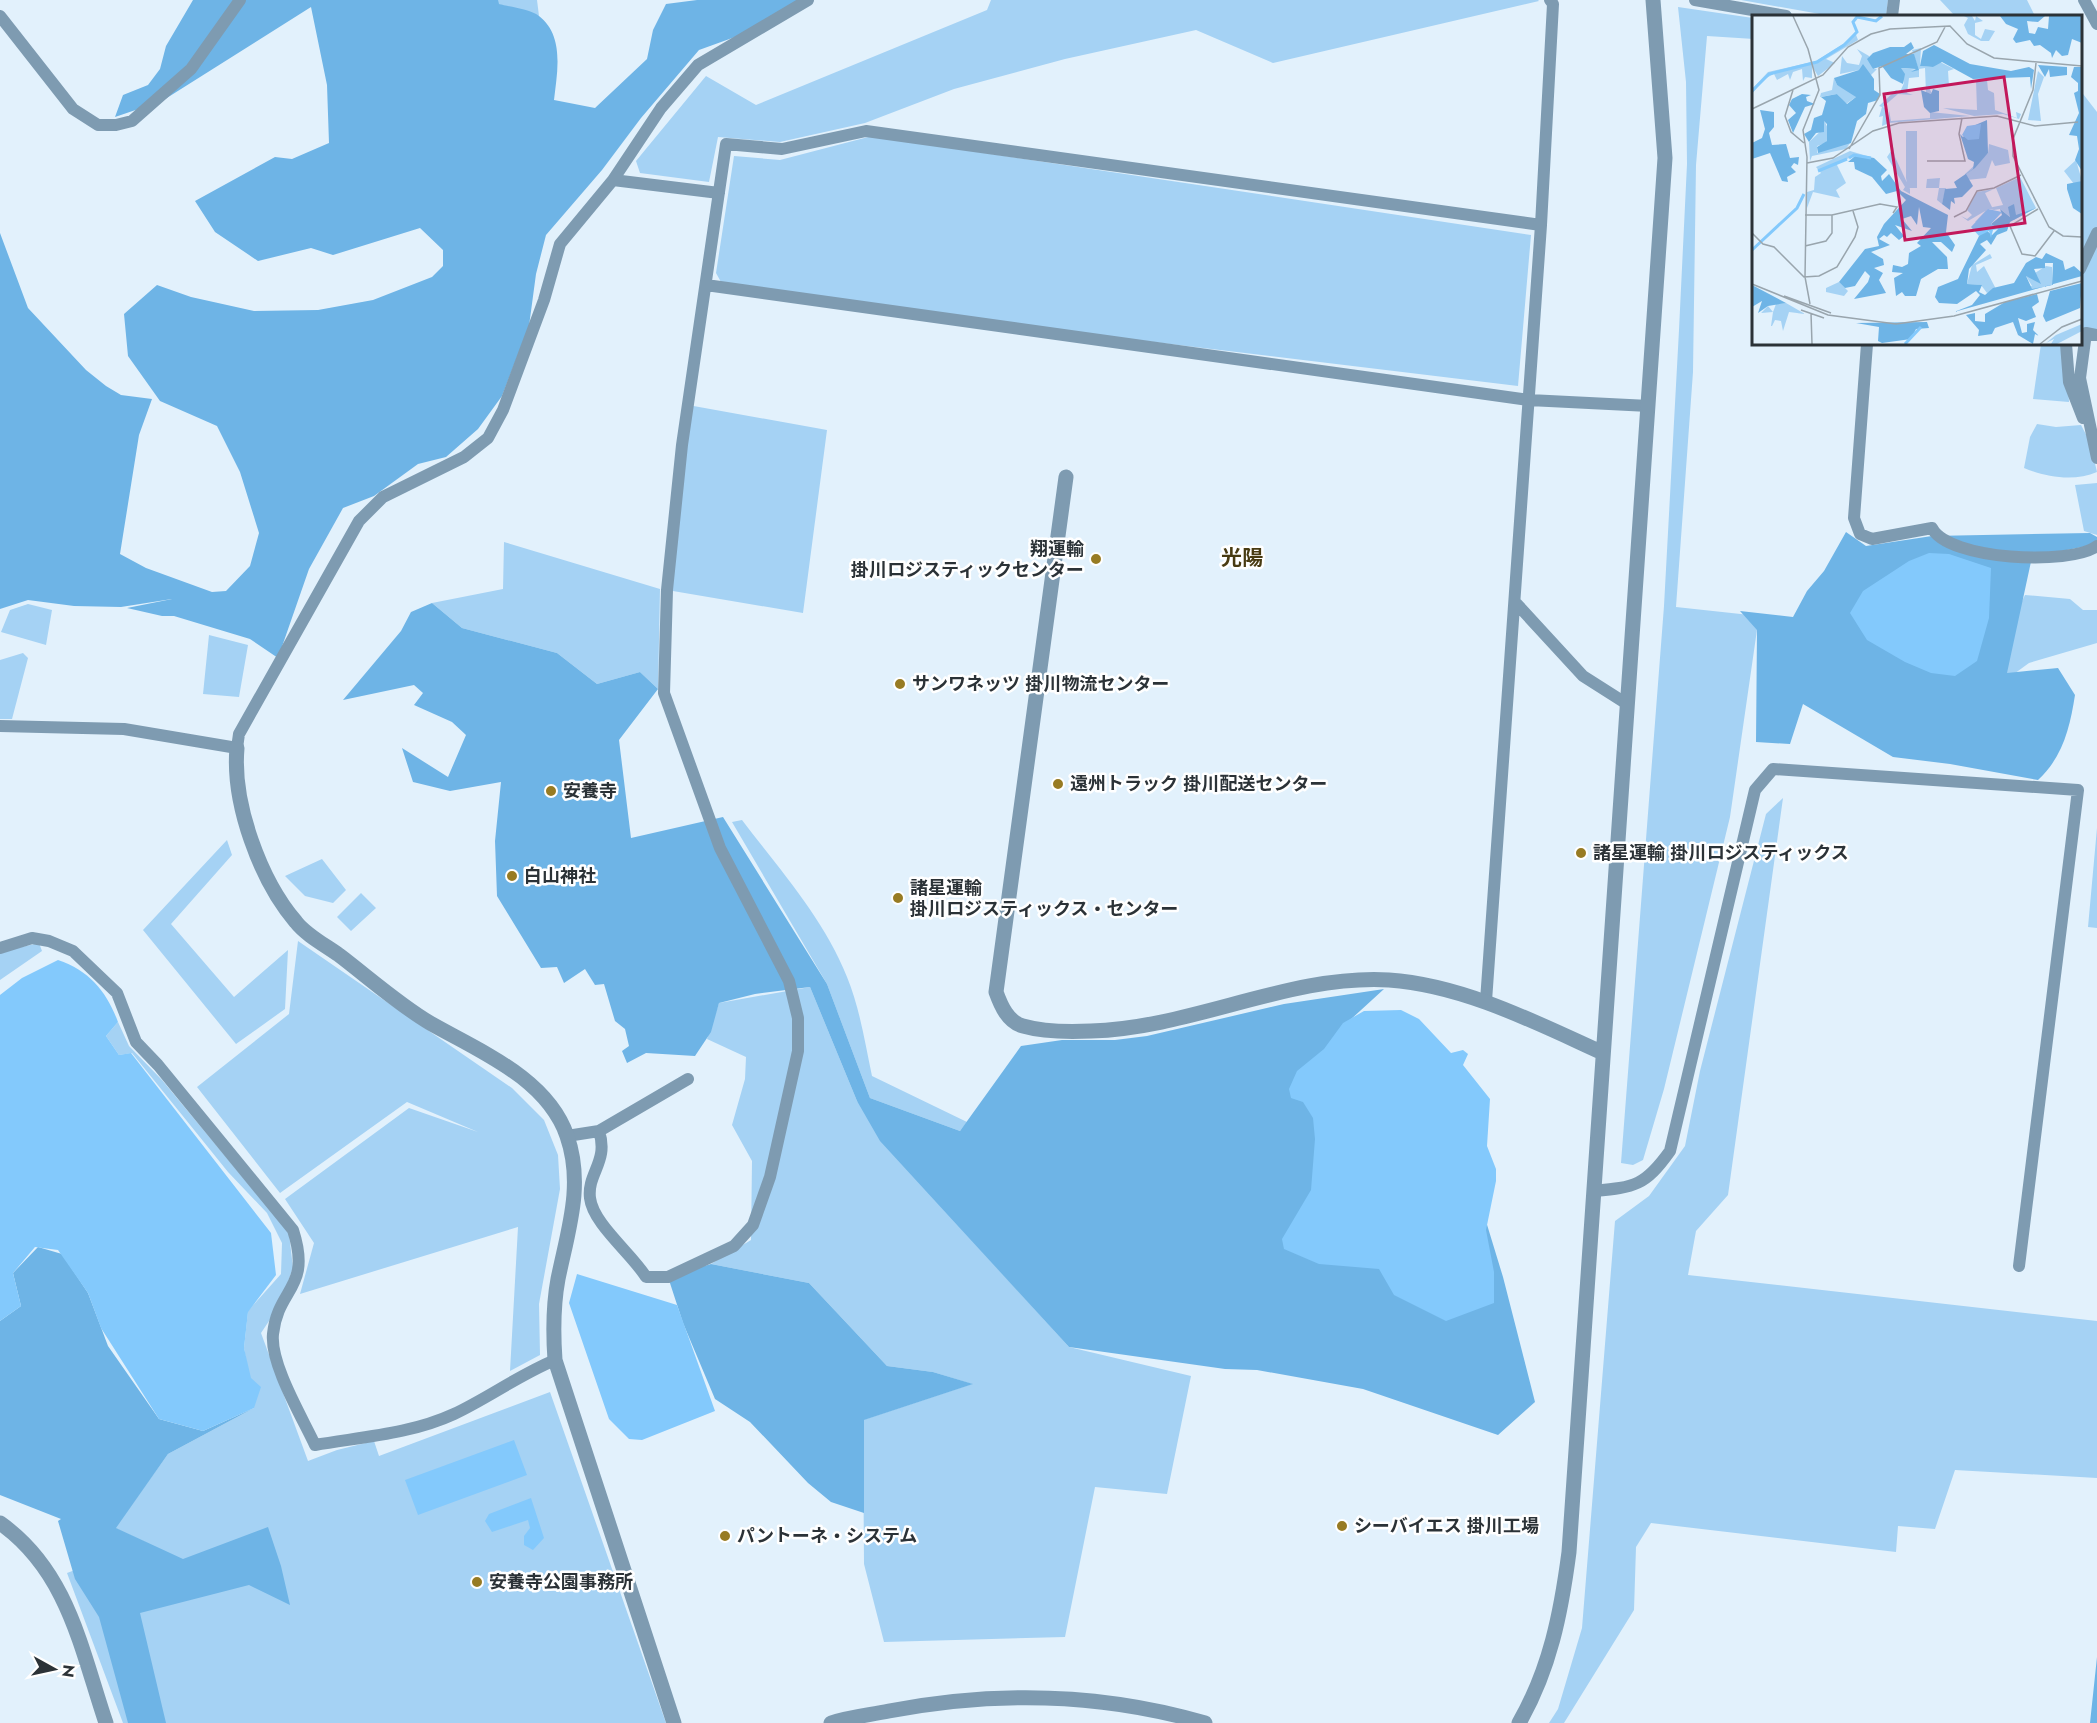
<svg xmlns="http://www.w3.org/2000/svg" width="2097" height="1723" viewBox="0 0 2097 1723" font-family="Jost,'Noto Sans JP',sans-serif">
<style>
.green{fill:#a5d2f4}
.forest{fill:#6eb4e6}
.water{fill:#83c9fc}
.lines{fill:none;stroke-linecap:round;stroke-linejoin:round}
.minor{stroke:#7e9bb1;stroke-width:12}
.tertiary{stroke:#7e9bb1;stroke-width:15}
.poi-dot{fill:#977b23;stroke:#fff;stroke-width:2}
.labels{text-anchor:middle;stroke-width:5;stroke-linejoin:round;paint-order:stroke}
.poi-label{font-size:18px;font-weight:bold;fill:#2b3237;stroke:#fff;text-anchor:start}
.quarter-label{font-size:21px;font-weight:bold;fill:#483b12;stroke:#fff}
.inset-river{fill:none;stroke:#83c9fc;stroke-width:3}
.inset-road{fill:none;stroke:#99a5ad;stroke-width:1.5}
.view{fill:#c2185b;fill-opacity:0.15;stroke:#c2185b;stroke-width:3}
.inset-edge{fill:none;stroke:#2b3237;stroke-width:3}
</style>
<rect width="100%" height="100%" fill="#e2f1fc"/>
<path class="green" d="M498 0H537L539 16 498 4Z
M991 0H1538L1539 1 1273 63 1196 30 1065 59 954 89 865 123 780 142 718 137 709 182 640 173 636 161 706 76 756 105 987 10Z
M1741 0H1888L1886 16H1831Z
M1940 0H2027L2035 16H1955Z
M1678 7 1753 18 1754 39 1707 36 1696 165 1693 372 1676 607 1759 616 1730 817 1664 1089 1643 1160 1633 1165 1621 1163 1664 606 1679 330 1687 164 1686 82Z
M2080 90 2097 112V231L2080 269Z
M872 136 1531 235 1518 386 871 308 721 282 716 273 734 156 780 160Z
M2097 244V337L2081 331 2080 271Z
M2041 344H2066L2069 402 2033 399Z
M688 405 827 430 803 613 667 590Z
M2037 424 2056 427 2081 425 2090 442 2097 472C2074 482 2046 477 2024 468L2030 437Z
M2097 483V535L2084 531 2075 485Z
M504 542 660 589 658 689 640 672 597 684 557 653 462 628 432 603 503 589Z
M2025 595 2070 599 2083 610H2097V643L2029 663 2007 679 2006 633Z
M28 604 52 610 46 645 1 632 10 610Z
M209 635 248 645 239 697 203 694Z
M23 653 28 658 12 719H0V660Z
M1783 798 1728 1195 1696 1231 1688 1275 2097 1321V1478L1955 1470 1935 1529 1898 1526 1896 1552 1651 1523 1636 1547 1634 1610 1564 1723H1549L1558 1709 1582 1628 1615 1221 1649 1196 1685 1146 1700 1071 1766 814Z
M742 820C780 870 824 919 847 977 860 1009 865 1043 872 1076L967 1122 960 1131 870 1098 827 984 732 822Z
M2097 828V928L2088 927Z
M227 840 232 855 171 924 234 997 288 950 285 1009 236 1044 143 930Z
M322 859 346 890 333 903 305 896 285 876Z
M361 893 376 908 351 931 337 917Z
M298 941 512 1088 544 1120 558 1155 560 1189 539 1304 540 1355 510 1371 518 1227 300 1294 314 1243 285 1199 409 1108 478 1132 407 1102 280 1193 197 1087 289 1014Z
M39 943 42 951 0 980V952Z
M810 987 857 1101 958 1225 1069 1347 1191 1376 1167 1494 1095 1487 1065 1637 884 1642 864 1564 863 1420 972 1384 933 1372 887 1366 809 1283 711 1264 751 1240 752 1161 732 1125 745 1079 746 1057 707 1039 719 1003Z
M118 1022 129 1046 162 1080 289 1233 293 1268 279 1306 261 1333 308 1461 337 1450 374 1441 379 1456 550 1392 666 1723H123L67 1573 147 1543 115 1528 168 1454 254 1408 244 1348 248 1311 281 1274 282 1243 267 1213 228 1172 132 1053 119 1055 106 1036Z"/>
<path class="forest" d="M193 0H498L499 4C510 7 530 9 539 16 565 36 557 73 554 100L595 108 647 59 653 30 666 4 697 0H809L768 25 699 50 641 118 602 170 546 235 536 274 529 326 502 396 478 429 446 457 418 464 374 496 343 508 309 569 278 658 250 639 174 616H162L127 608 172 599 121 607 74 606 28 600 0 609V233L28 308 86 370 106 386 121 395 152 399 139 435 120 554 146 568 212 592 226 591 250 566 259 533 240 472 217 426 160 401 128 356 124 314 157 285 191 297 254 311 318 310 373 300 432 277 443 266V250L420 228 333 255 311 248 258 261 215 232 195 201 275 157 292 159 329 143 327 85 311 7 162 101 115 117 123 95 148 85 160 69 166 46Z
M1846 532 1866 546 1932 536 2090 533 2097 537V544L2032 557 2007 673 2058 668 2075 695C2070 727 2063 757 2038 780L1950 764 1893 757 1803 704 1790 744 1756 742 1757 630 1740 611 1793 617 1807 591 1824 571Z
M432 603 462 628 557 653 597 684 640 672 658 689 619 740 631 838 723 817 827 984 870 1098 960 1131 1021 1046 1062 1040H1115L1147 1036 1284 1004 1384 989 1337 1032 1474 1182 1503 1277 1535 1402 1498 1435 1363 1389 1257 1370 1225 1369 1069 1347 880 1141 857 1101 810 987 755 994 719 1003 711 1032 695 1056 646 1053 627 1063 622 1051 629 1046 625 1029 615 1021 604 984 595 985 585 969 564 983 557 967 541 968 497 896 495 841 501 782 450 791 413 782 402 748 448 777 466 735 452 722 414 705 423 693 414 685 343 700 401 631 411 612Z
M38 1247 62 1254 88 1293 108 1346 159 1419 203 1431 254 1408 168 1454 116 1528 183 1559 268 1527 281 1566 290 1605 249 1585 140 1613 166 1723H128L99 1617 75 1579 58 1521 61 1519 0 1495V1321L21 1306 13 1273Z
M711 1264 809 1283 887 1366 933 1372 973 1384 864 1420V1513L831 1502 808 1483 750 1422 715 1399 683 1323 668 1277Z
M2097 1657V1723H2090Z"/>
<path class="water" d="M1929 553 1949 554 1991 568 1989 618 1977 661 1955 676 1931 673 1905 662 1867 640 1850 613 1863 591 1909 561Z
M58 960C90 971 107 992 118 1022L106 1036 119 1055 131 1053 271 1233 276 1275 248 1312 244 1348 251 1378 261 1387 254 1408 203 1431 159 1419 101 1328 88 1293 58 1250 35 1247 13 1273 21 1306 0 1321V995L22 978Z
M1401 1010 1419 1019 1451 1053 1463 1050 1468 1054 1463 1065 1490 1099 1487 1146 1496 1169V1181L1486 1230 1494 1272V1303L1446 1321 1394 1295 1379 1269 1319 1264 1284 1249 1282 1239 1311 1190 1315 1139 1313 1118 1303 1102 1291 1098 1289 1089 1297 1071 1324 1049 1343 1023 1364 1011Z
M577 1274 677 1305 715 1411 642 1440 629 1439 609 1419 569 1303Z
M514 1440 527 1475 418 1515 405 1480Z
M531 1498 544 1538 533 1550 524 1545V1536L530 1528 528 1520 492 1532 485 1521 489 1514Z"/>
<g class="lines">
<path class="minor" d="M1695 0 1786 16
M2084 0 2097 24
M0 16 73 109 98 125H116L132 121 191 69 240 0
M1892 16 1894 0
M613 180 719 193
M2080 269 2097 233
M706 285 1529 400 1649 406
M2097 335 2086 333 2080 378 2097 458
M1867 344 1854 518 1860 534 1872 539 1932 528C1948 560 2070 566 2097 546
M2066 344 2069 382 2083 418
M1515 602 1583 676 1627 704
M0 726 124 729 237 748 239 734 359 521 383 497 464 457 488 438 503 410 544 300 560 244 613 180 661 108 698 65 808 0
M0 948 32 938 49 941 73 951 117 993 136 1042 158 1065 293 1230C312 1289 278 1287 273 1334 270 1364 302 1417 315 1445 361 1437 411 1434 454 1414 488 1398 519 1375 555 1360
M1486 1001 1541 225 1553 4 1550 0
M599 1131 688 1079
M567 1136 599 1131C609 1162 587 1173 590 1198 593 1224 632 1254 646 1277H668L734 1246 753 1225 770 1177 798 1051V1018L789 981 720 848 664 693 667 590 682 445 726 144 782 149 866 131 1541 225
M1594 1191C1635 1187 1645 1186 1670 1151L1755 790 1773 769 2078 790 2019 1266"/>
<path class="tertiary" d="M1066 477 996 992C1001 1006 1008 1022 1023 1026 1044 1032 1070 1032 1091 1031 1193 1028 1290 974 1389 980 1463 985 1537 1023 1603 1053
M237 748C232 803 260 880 296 922 306 935 325 945 339 955 368 977 398 1004 430 1023 479 1051 547 1078 567 1136 584 1185 568 1230 558 1279 553 1306 553 1332 555 1360L674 1723
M0 1523C68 1571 81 1649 106 1723
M831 1723C849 1717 870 1715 889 1711 994 1691 1102 1693 1205 1723
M1519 1723C1550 1669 1561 1613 1569 1552L1665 158 1653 0"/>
</g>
<g class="poi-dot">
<circle cx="1096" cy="559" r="6"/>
<circle cx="900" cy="684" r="6"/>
<circle cx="1058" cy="784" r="6"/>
<circle cx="551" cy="791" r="6"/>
<circle cx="1581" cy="853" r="6"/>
<circle cx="512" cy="876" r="6"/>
<circle cx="898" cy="898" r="6"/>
<circle cx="1342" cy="1526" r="6"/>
<circle cx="725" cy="1536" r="6"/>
<circle cx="477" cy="1582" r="6"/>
</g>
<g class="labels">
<g class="poi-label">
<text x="1084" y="555" text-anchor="end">翔運輸<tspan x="1084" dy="21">掛川ロジスティックセンター</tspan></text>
<text x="912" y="690">サンワネッツ 掛川物流センター</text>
<text x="1070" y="790">遠州トラック 掛川配送センター</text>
<text x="563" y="797">安養寺</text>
<text x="1593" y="859">諸星運輸 掛川ロジスティックス</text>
<text x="524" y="882">白山神社</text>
<text x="910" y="894">諸星運輸<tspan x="910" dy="21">掛川ロジスティックス・センター</tspan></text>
<text x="1354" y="1532">シーバイエス 掛川工場</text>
<text x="737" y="1542">パントーネ・システム</text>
<text x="489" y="1588">安養寺公園事務所</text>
</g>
<g class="quarter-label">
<text x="1242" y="565">光陽</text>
</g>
</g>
<g transform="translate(1752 15)">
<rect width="330" height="330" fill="#e2f1fc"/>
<path d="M212 1H220L223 6 224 1 231 6 223 8V20L229 24 233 14 243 16 237 26H229L216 19 212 10 216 3ZM103 17 106 25 74 44 83 48 66 61 60 51V63L53 62 51 66 50 54 41 57 38 65 36 59 25 65 22 59 12 64 0 79V74L16 57 64 46 96 26ZM169 33 168 51 181 52 186 46 202 54 196 56 197 71 177 72 180 79 174 78 173 53 167 54V62L157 63 155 78 161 80 146 79 131 92 136 94 135 109 130 111 131 101 127 102 130 92 127 91 144 75 148 77 152 68 149 53 167 55 160 35ZM105 34 117 41 121 54H125L119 60 107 55 88 59 90 41 95 48 107 50 110 41ZM286 56 292 62 286 79 289 106 276 105ZM82 63 85 70 103 78 104 82 94 89 85 79 68 82 69 78 80 75ZM224 65H235L236 75 242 78 243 95 265 103 264 97 269 99 267 104 251 99 222 101 191 93 225 95ZM137 95 139 106 178 103V97L218 101 137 108ZM72 105 78 118 74 128 65 131V138L92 126 98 128 94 134 60 141 58 146 57 127 72 113ZM154 116H165V173H156L154 163ZM138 118 143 142 158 174V179L151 175 153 172 135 142 139 136ZM237 129 256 135 258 148 243 151 240 145 234 163 215 165 213 159 236 138ZM98 136 122 143 103 141 84 148 94 168 84 175 88 183 61 177 55 193V177L62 175 63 162 69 158 64 152ZM324 145 330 166 322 169 312 156ZM268 162 284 193 262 205 248 194 242 195 237 194 225 207H223L236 193 251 190 244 173ZM188 163 187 173H194L190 189 185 185 187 173H174L175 164ZM242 174 233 178 240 192 216 206 209 201 215 204 220 200 215 195 225 177ZM238 239 240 243 224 250 225 257 232 251 244 274 235 278 229 270 215 269 220 250ZM294 251 300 252V270L270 277 266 275 280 271 274 261 286 263 283 258ZM87 267 96 276 92 281 74 277V273ZM34 288 53 299 37 297 31 316 29 306 23 305 20 311H19L21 297 9 298 16 291 21 297 24 289ZM330 309V316L305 329H299L302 324 294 328 304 320Z" fill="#a5d2f4"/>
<path d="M248 1H293L286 7 275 6 277 18 283 19 286 12 296 14 297 1H330V28L320 24 316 40 310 41 304 35 300 43 299 38 288 30 282 31 278 25 264 28 261 24 266 14 254 9ZM159 27 162 33 154 39H162L167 55 159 57 164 54 149 53 153 59 151 69 139 63 130 51 121 54 115 44 121 38 138 32H152ZM182 30 218 49 259 56 277 52 282 55 279 74 278 62 221 64 190 47 181 52 168 51 171 36ZM111 49 122 64V75L128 79 126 85 116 88 114 99 105 106 99 128 66 138 65 132 75 126V109L72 106V117L64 118 57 127 52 119 59 115 62 103 70 100 74 86 69 82 85 79 95 89 104 82 85 70 82 63 107 55ZM286 50 315 52V60L298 62 297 54 293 62ZM322 52H330V156L323 145 327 134 325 121 317 120 327 98 322 78 326 76V68L319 62ZM181 74 187 76V96L178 98 172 92 169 75 179 79ZM50 79 59 80 54 82 55 86 63 89 53 92 41 118 36 105 44 98 37 90 40 84ZM8 95 22 97V112L17 118 20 130 34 129 38 143 47 142 46 150 42 148 39 152 44 157 35 162 36 167 30 166 18 138 0 144V128L10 123 13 114ZM235 105 236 138 223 153 214 159 221 171 210 182 202 183 203 189 199 186 198 195 190 189 193 174 205 173 202 167 221 154 222 147 216 144 208 119 211 122 221 111ZM103 141 122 143 135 155 129 161 130 166 137 159 149 176 196 200 194 217 203 230 200 237 189 227H180L195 242 196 254H186L169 264 164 281H153L150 277 144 281 142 263 151 258 140 257 141 250 150 252 156 249 157 238 169 231 165 228 179 213 171 212 167 192 165 210 159 201 150 204 160 216 143 210 152 221 147 225 139 218 135 222 132 220 127 224 138 230 119 237 131 244 132 250 122 253 131 258 127 265 134 278 102 284 116 267 118 261 113 256 103 271 93 273 87 267 113 234 127 231 125 222 132 209 154 185 145 176 134 179 120 162 103 154 102 147H96ZM330 166V199L321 193 315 174V169ZM262 189 264 200 284 193 258 207 255 216 245 220 239 230 235 225 228 229 234 235 217 254 215 269 230 270 227 277 233 280 241 273 262 268 274 248 284 242 290 244 294 238 311 246 313 255 322 251 330 258V261L202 297 220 290 228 280 224 276 205 289 187 288 183 282 186 272 206 264 227 221 234 215 240 220 246 214 239 209 250 200 248 194 258 202 256 192ZM293 248H301L300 270 280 274 274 261 289 269 282 254 293 253ZM330 268 328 293 294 307 291 301 298 276ZM0 270 34 288 16 291 6 298 10 286 0 292ZM285 279 287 287 280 292 284 302 274 306 266 303 270 318 275 317V309L283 307 281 315 287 321 283 319 281 329 266 320 261 307 243 313 240 319 226 321 227 315 214 300 223 298V306L233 307V299L253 287ZM175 307 177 313 164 314 159 324 130 328 126 326 127 312 104 308Z" fill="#6eb4e6" fill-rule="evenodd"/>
<path d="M229 109 227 124 216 125 210 120 215 111ZM236 194 250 197 239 209 247 214 241 215 239 223 237 216 227 221 219 212Z" fill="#83c9fc"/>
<path class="inset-river" d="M0 76 17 59 65 47 92 30 105 17 101 7 105 2 124 6 130 1M97 143 102 140 119 143M66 156 95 144M0 235 45 193 52 179M153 329 169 312"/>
<path class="inset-road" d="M41 1 56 34 67 75 51 115 55 142 53 262 58 289M284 48 281 75 261 124V141L297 212 311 221 330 222M41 75 33 101 39 117 52 128M0 94 71 60 96 32 119 19 138 14 198 11 215 29 242 43 330 51M97 134 128 80 127 53 185 27 193 12M175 146H213L207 119 210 103M55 148 81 143 121 116 147 108 245 101 283 111 326 107M286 194 258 211 270 239 283 241 302 216M53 200H80L128 189 145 192 141 198M202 202 214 196 225 176 242 173 269 160M0 218 11 229 22 232 52 262 67 261 85 252 103 222 106 212 101 196M53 231 74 226 80 218V200M0 269 76 300 144 309 202 301 330 266M32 281 79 298M49 295 72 303M59 298 60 329M288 329 310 312 330 304"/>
<path class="view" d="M252 62 273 208 153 225 132 79Z"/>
<rect width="330" height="330" class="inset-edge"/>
</g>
<g transform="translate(54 1669) rotate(98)" stroke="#ffffff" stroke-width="4.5" paint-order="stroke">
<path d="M0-4.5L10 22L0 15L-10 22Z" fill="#2b3237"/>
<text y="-9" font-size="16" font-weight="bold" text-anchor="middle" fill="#2b3237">N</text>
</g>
</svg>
